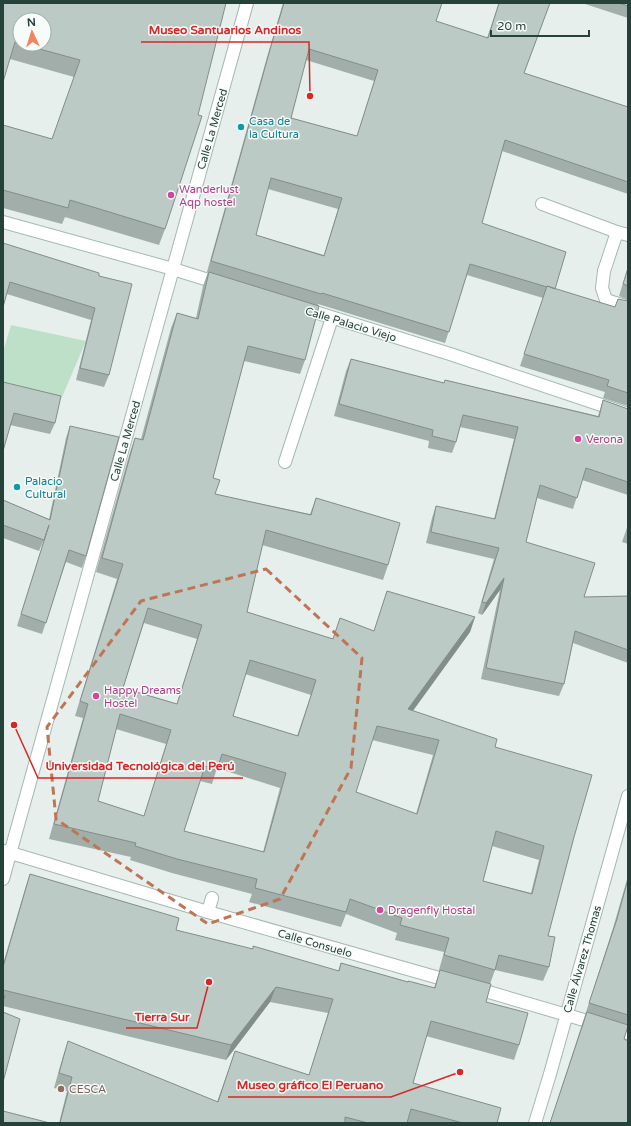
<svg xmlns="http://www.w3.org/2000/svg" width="631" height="1126" viewBox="0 0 631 1126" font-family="'Varela Round',sans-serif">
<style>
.green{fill:#bfe0c8}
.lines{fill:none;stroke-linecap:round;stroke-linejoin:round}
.lane-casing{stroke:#a8b8b2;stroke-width:14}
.street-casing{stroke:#a8b8b2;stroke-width:14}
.secondary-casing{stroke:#a4bbb3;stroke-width:14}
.lane{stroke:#fff;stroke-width:12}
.street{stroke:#fff;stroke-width:12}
.secondary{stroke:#fff;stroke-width:12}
.wall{fill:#a1aea9;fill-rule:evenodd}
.shaded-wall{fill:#838d89}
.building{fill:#bbcac4;stroke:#838d89;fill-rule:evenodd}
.marked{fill:none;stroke:#c07456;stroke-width:3;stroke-dasharray:8 5;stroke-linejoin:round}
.culture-dot{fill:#0f9aa8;stroke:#f7fbf9;stroke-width:1.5}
.hotel-dot{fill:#d1479c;stroke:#f7fbf9;stroke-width:1.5}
.education-dot{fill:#8d6e63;stroke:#f7fbf9;stroke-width:1.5}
.labels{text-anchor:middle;stroke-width:3;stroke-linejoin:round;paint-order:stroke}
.culture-label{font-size:11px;fill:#0d838f;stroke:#f7fbf9;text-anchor:start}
.street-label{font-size:11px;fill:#24423a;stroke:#f7fbf9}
.hotel-label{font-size:11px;fill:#b23c85;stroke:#f7fbf9;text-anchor:start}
.education-label{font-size:11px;fill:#785e54;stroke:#f7fbf9;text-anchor:start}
.leader{fill:none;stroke:#d62828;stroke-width:1.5}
.callout-dot{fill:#d62828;stroke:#f7fbf9;stroke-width:1.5}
.callout-label{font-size:12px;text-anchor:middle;font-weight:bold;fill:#d62828;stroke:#f7fbf9;stroke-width:3;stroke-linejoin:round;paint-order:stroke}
</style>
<rect width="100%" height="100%" fill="#e6efeb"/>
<path class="green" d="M11 325 86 341 62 397 3 385V352Z"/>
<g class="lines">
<defs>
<path id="lane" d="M542 204 617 232
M628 235 617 232 604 271 602 288 606 300 628 307
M285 462 332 318
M208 912 212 898"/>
<path id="street" d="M4 851 208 912 453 982
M3 879 247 3
M475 988 628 1033
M535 1123 550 1074 628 796"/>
<path id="secondary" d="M3 222 173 269 221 284
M302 308 450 354 628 414"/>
</defs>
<use href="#lane" class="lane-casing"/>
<use href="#street" class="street-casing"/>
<use href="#secondary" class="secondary-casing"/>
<use href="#lane" class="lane"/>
<use href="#street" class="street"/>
<use href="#secondary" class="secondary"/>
</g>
<path class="wall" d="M3 3H226L165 229 159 245 65 217 62 224 3 208V125L52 139 74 77 10 59Z
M283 3H442L436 21 487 38 499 3H550L524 73 628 107V194L502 151 482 223 555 289 615 307 618 299 628 301V406L603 398 605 392 520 366 543 298 467 275 445 343 318 304 305 360 300 374 244 361 213 478 215 494 310 514 316 498 388 565 383 580 262 545 247 612 333 639 340 618 374 631 387 591 475 617 470 632 413 711 495 747 574 837 548 936 549 967 543 981 495 970 490 984 486 1002 519 1045 514 1060 426 1036 413 1083 497 1123H59L67 1091 54 1088 63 1056 68 1041 217 1102 235 1051 309 1075 328 1013 270 1002 226 1060 3 1006V964L25 889 30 874 176 930 338 971 341 963 408 982 434 988 440 970H439L444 952 395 940 397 933 346 914 341 927 249 902 252 894 172 873 130 860 131 857 49 839 83 718 75 716 117 579 96 572 130 452 135 438 141 439 171 328 177 313 196 318 203 286 208 272H207L267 57ZM306 60 374 81 357 136 291 118ZM268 189 338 209 324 255 256 235ZM144 623 197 639 177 704 123 688ZM245 674 311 695 297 736 233 716ZM116 729 166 744 144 816 98 801ZM372 740 433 755 416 814 356 792ZM217 768 280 788 263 852 184 831 200 781 212 784ZM492 846 539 860 531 893 483 881Z
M582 3H628V18Z
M3 243 99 276 109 375 104 387 76 380 91 320 7 294Z
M628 267V300L619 296Z
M351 359 444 383 445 380 598 416 603 400 628 409V495L582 480 573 509 537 498 526 542 584 597 628 596V663L573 643 564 684 559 696 481 679 500 590 482 615 478 613 494 559 426 543 432 518 436 506 494 519 514 439 460 427 456 442 452 453 428 448 429 441 334 416 346 371Z
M3 382 55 423 50 434 10 425Z
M70 426 86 556 82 568 66 562 42 634 17 626 45 537 39 551 3 538V500L49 519 66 438Z
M628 525V544L622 542Z
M628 876V1026L624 1039 628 1123H550L586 1012 613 928Z"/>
<path class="shaded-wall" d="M504 578 500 590 482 615 486 603Z
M475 617 470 632 403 724 408 709Z
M276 987 270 1002 226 1060 231 1045Z"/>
<path class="building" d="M3 3H226L198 115 202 116 165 229 70 200 68 208 3 190V125L52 139 80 60 21 44H44V20H20V44L15 42 3 82Z
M284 3H442L436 21 488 38 499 3H550L524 73 628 107V182L505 140 482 223 566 252 555 289 547 286V287L470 264 449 332 322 293 321 294 211 261 271 46ZM309 49 378 70 357 136 291 118ZM271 178 342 198 324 256 256 235Z
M619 3H628V6Z
M3 243 99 273V276L132 284 109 375 80 368 95 308 10 282 3 307Z
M628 268V286L623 284Z
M209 272 319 306 305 360 248 346 213 478 220 480 215 494 311 515 316 498 400 523 388 565 266 530 247 612 333 639 340 618 374 631 387 591 475 617 408 709 497 739 495 747 592 775 574 837 548 936 555 937 549 967 499 955 495 970 444 955 449 938 400 925 402 918 350 899 346 912 255 888 257 879 177 859 135 846 136 843 54 824 88 704 80 701 123 564 102 558 135 438 143 440 177 313 198 319ZM148 608 202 625 177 704 123 688ZM250 660 316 680 298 736 233 716ZM120 714 171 730 144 816 98 801ZM377 726 439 740 417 814 356 792ZM222 754 286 773 264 852 184 831 205 766 217 770ZM496 831 544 846 532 894 483 881Z
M547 286 615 307 618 299 628 301V393L607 386 609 380 524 354Z
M351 359 444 383 445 380 599 417 603 400 628 409V482L586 468 577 498 540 485 526 542 595 563 584 597 628 596V650L575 631 564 684 486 668 504 578 486 603 482 602 499 548 431 532 436 506 495 519 518 427 463 415 456 442 432 436 433 430 339 404Z
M3 382 61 396 55 423 14 413 3 451Z
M70 426 119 437 86 556 69 550 46 623 21 614 49 525 44 540 3 525V500L50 520Z
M30 874 179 918 176 930 253 949V946L339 971 341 963 408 982V981L435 988 440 970 491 984 486 1002 528 1013 519 1045 431 1021 413 1083 501 1108 497 1123H463L411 1109 407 1123H368L345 1117V1123H60L72 1077 59 1073 68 1041 218 1102 235 1051 309 1075 333 999 276 987 231 1045 3 990V967Z
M628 879V1015L589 1003 617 919Z
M3 995 5 996 3 1001Z
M3 1012 20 1019 3 1082Z
M587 1012 628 1025V1026L624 1039 628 1041V1123H550Z
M3 1111 50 1123H3Z"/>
<path class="marked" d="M266 569 362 658 351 768 280 899 208 924 56 819 47 727 141 601Z"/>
<g class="culture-dot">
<circle cx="241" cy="127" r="4"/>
<circle cx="17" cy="487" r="4"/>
</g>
<g class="hotel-dot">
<circle cx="171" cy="195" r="4"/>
<circle cx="578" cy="439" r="4"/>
<circle cx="96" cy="696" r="4"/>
<circle cx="380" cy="910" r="4"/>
</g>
<circle class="education-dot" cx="61" cy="1089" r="4"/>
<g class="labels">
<g class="culture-label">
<text x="249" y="125">Casa de<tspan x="249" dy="13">la Cultura</tspan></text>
<text x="25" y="485">Palacio<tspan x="25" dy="13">Cultural</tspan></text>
</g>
<g class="street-label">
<text transform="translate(212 129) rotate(-74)" y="4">Calle La Merced</text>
<text transform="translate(351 324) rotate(17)" y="4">Calle Palacio Viejo</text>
<text transform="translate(125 441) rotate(-74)" y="4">Calle La Merced</text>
<text transform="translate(315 943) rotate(16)" y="4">Calle Consuelo</text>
<text transform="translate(582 959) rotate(-74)" y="4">Calle Álvarez Thomas</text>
</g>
<g class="hotel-label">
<text x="179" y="193">Wanderlust<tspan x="179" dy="13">Aqp hostel</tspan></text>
<text x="586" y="443">Verona</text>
<text x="104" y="694">Happy Dreams<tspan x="104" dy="13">Hostel</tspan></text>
<text x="388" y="914">Dragenfly Hostal</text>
</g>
<g class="education-label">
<text x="69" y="1093">CESCA</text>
</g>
</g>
<path class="leader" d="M310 96L309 42H141M14 725L38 778H243M209 982L197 1028H126M460 1072L391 1097H228"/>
<g class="callout-dot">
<circle cx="310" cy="96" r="4"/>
<circle cx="14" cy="725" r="4"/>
<circle cx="209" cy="982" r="4"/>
<circle cx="460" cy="1072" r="4"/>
</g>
<g class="callout-label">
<text x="225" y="34">Museo Santuarios Andinos</text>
<text x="140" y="770">Universidad Tecnológica del Perú</text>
<text x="162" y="1021">Tierra Sur</text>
<text x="310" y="1089">Museo gráfico El Peruano</text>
</g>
<rect width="631" height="1126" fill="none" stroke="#24423a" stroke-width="8"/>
<g transform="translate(32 32) rotate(356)"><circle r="19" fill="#f7fbf9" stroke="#a3b1ad"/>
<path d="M0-3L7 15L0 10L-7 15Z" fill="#f4845f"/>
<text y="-6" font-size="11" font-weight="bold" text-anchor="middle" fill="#24423a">N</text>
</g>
<path d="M491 30v6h98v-6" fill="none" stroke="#24423a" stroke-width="2"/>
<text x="497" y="30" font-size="12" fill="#24423a" stroke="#f7fbf9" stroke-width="3" paint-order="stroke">20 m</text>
</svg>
